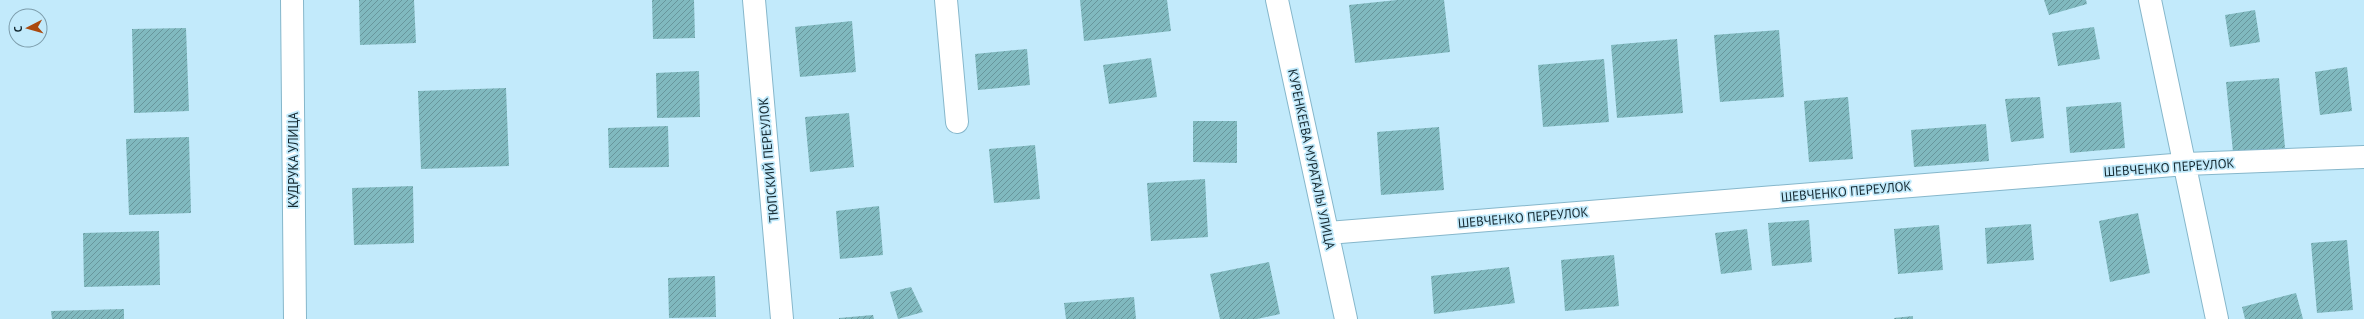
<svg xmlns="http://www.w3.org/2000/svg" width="2364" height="319" viewBox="0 0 2364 319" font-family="'PT Sans',sans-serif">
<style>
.building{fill:url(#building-hatch)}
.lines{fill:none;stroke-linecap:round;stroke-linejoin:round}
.minor-casing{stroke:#86b7cb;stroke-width:24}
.minor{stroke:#fff;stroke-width:22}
.labels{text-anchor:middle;stroke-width:3.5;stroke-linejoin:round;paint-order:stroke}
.street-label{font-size:13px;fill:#142830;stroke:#c2eafb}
</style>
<defs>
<pattern id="building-hatch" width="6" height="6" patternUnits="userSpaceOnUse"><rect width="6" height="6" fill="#80b9bf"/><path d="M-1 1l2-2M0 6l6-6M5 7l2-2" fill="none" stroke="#68969c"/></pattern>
</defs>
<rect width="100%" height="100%" fill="#c2eafb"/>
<path class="building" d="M359 0H414L416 43 360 45Z
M652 0H694L695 38 653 39Z
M1080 0H1167L1171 31 1084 41Z
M1397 0H1444L1450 52 1355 63 1349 5Z
M2044 0H2086L2087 4 2049 15Z
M2255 10 2260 42 2230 47 2225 15Z
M852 21 856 72 800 77 795 27Z
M2094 27 2100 59 2058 66 2052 33Z
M186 28 189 111 134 113 132 29Z
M1779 30 1784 97 1720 102 1714 35Z
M1677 39 1683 113 1617 118 1611 45Z
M1027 49 1030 85 978 90 975 54Z
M1151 58 1157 97 1109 104 1103 65Z
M1604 59 1609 122 1543 127 1538 65Z
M2347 67 2352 111 2320 115 2315 72Z
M699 71 700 117 657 118 656 73Z
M2279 78 2285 148 2233 152 2226 82Z
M506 88 509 166 421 169 418 91Z
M1848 97 1853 159 1809 162 1804 101Z
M2040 97 2044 138 2011 142 2005 99Z
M2121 102 2125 148 2070 153 2066 107Z
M849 113 854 167 810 172 805 117Z
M1193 121H1237V163L1193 162Z
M1986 124 1989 161 1914 167 1911 130Z
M668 126 669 167 609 168 608 128Z
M1439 127 1444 190 1381 195 1377 132Z
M189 137 191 213 129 215 126 139Z
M1035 145 1040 199 994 203 989 149Z
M1205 179 1208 237 1151 241 1147 183Z
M413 186 414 243 354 245 352 188Z
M879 206 883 255 840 259 836 211Z
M2138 213 2150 273 2110 282 2099 221Z
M1809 220 1812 262 1772 266 1768 223Z
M2031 224 2034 260 1987 264 1985 228Z
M1939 225 1943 270 1898 274 1894 229Z
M1747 229 1752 270 1721 274 1715 233Z
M159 231 160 285 84 287 83 233Z
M2347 240 2353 310 2317 313 2311 243Z
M1614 255 1619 306 1565 311 1561 260Z
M1269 262 1280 314 1257 319H1220L1210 274Z
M1509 267 1515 303 1434 314 1431 276Z
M715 276 716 317 669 318 668 278Z
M911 287 923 312 898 319 890 292Z
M2296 293 2303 319H2245L2242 307Z
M1134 297 1136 319H1066L1064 303Z
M124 309V319H52L51 311Z
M873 315 874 319H839V318Z
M1913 316V319H1894V318Z"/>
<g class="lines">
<defs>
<path id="minor" d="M292 0 295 319
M754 0 782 319
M946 0 957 122
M1277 0 1346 319
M2150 0 2217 319
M1328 233 2186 164 2364 157"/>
</defs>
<use href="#minor" class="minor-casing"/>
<use href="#minor" class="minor"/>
</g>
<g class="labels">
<g class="street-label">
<text transform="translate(1312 159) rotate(78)" y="5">КУРЕНКЕЕВА МУРАТАЛЫ УЛИЦА</text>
<text transform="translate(293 160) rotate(-90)" y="5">КУДРУКА УЛИЦА</text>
<text transform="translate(768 160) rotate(-95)" y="5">ТЮПСКИЙ ПЕРЕУЛОК</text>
<text transform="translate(2169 167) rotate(-4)" y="5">ШЕВЧЕНКО ПЕРЕУЛОК</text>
<text transform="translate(1846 191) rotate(-5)" y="5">ШЕВЧЕНКО ПЕРЕУЛОК</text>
<text transform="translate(1523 217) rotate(-5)" y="5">ШЕВЧЕНКО ПЕРЕУЛОК</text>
</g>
</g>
<g transform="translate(28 28) rotate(264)"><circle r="19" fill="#c2eafb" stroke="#7c9caa"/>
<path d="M0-3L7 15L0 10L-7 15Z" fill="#ab490e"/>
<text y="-6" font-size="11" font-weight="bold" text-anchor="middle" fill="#142830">С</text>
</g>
</svg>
